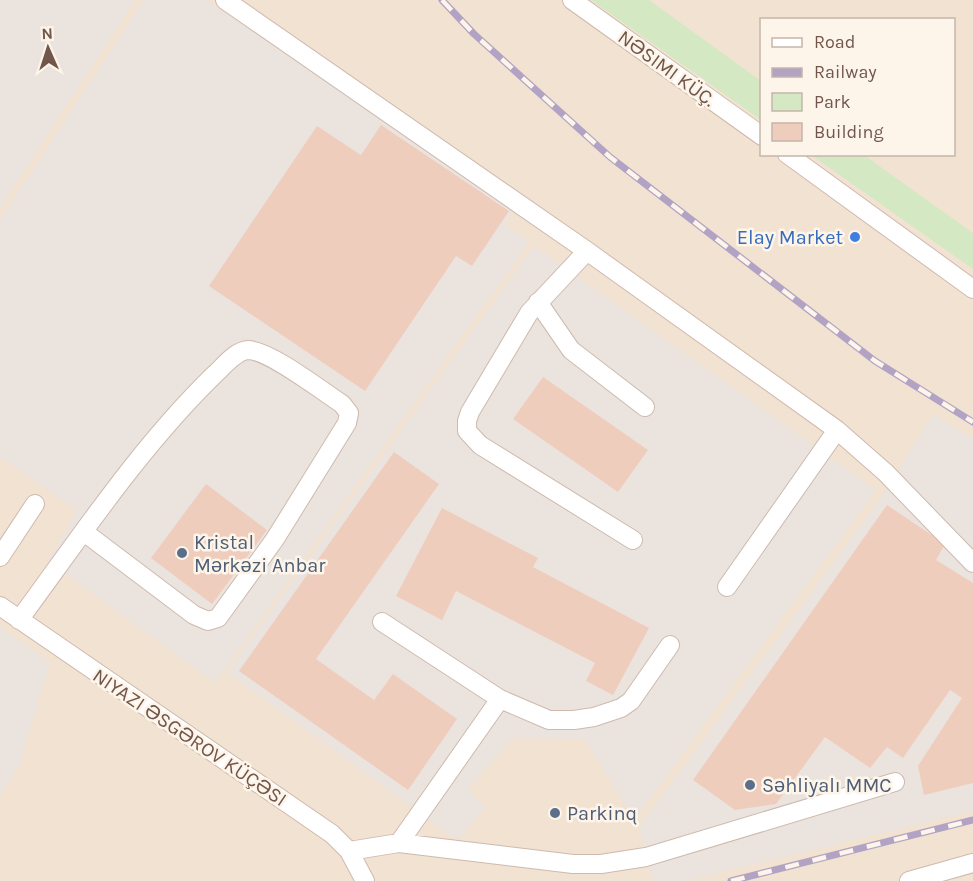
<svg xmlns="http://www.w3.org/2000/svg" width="973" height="881" viewBox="0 0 973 881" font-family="Karla,sans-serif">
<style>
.residential{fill:#f2e2d2;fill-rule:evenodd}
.industrial{fill:#ebe3de}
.green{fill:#d4e8c3}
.building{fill:#efcdbd}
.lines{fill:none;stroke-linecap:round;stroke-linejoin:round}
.minor-casing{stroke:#cebaae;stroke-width:20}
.minor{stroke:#fff;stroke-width:18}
.rail-casing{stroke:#b2a3c4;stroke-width:7}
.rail{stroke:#fef5ea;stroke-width:4.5;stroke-dasharray:14;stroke-linecap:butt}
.shop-dot{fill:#3f7fe0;stroke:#fef5ea;stroke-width:2}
.service-dot{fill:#5c6f8a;stroke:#fef5ea;stroke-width:2}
.labels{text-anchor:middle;stroke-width:5;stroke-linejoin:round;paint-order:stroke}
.street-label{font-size:20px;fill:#72564b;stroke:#fef5ea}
.shop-label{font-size:20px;fill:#366cbe;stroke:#fef5ea;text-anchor:end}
.service-label{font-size:20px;fill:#4e5e75;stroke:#fef5ea;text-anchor:start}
</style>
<rect width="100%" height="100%" fill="#fbf0e4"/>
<path class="residential" d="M0 0H973V881H0ZM762 20H954V154H762Z"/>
<path class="industrial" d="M0 0H135L0 208Z
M144 0H207L514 208 505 225 529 242 215 683 48 561 77 510 0 457V220Z
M534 246 876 490 634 820 585 739 513 738 468 789 485 807 458 841 227 672Z
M933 414 973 439V811L685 881H653L639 827 882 496Z
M0 627 50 662 19 766 0 796Z"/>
<path class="green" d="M591 0H649L761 81V120Z
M811 155H864L973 233V269Z"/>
<path class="building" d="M381 125 509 211 472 266 456 256 365 391 209 286 317 126 361 155Z
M543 377 648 450 618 492 513 419Z
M394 452 439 484 316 659 374 700 393 674 457 719 408 790 239 671Z
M206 484 267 530 212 604 151 558Z
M887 505 945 544 936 560 973 583V783L924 795 918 766 962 698 950 690 903 758 887 747 870 768 825 737 776 804 735 810 693 780Z
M442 508 538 558 533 567 649 628 613 695 586 681 595 663 456 591 442 620 396 596Z"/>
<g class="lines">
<defs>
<path id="minor" d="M225 0 587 251 837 430 886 473 973 563
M572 0 762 136
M787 154 973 289
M587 251 529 313 470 412 467 421V431L480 445 633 540
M538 302 571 350 645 407
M0 557 35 504
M727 587 837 430
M0 606 332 834 349 851 365 881
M19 620C81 536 140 447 215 374 224 366 235 351 248 350 269 350 322 391 342 404L349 413 347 423 275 539 218 618 208 621 194 615 84 532
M382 622 500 699 549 720H574L594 717 621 708 631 701 670 645
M399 843 500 699
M349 851 399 843 573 864H601L646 857 895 782
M909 881 973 863"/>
</defs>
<use href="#minor" class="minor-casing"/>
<use href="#minor" class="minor"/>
<defs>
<path id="rail" d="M442 0 474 34 610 157 875 361 973 422
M731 881 973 820"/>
</defs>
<use href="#rail" class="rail-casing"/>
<use href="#rail" class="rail"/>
</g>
<circle class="shop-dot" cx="855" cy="237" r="6"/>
<g class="service-dot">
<circle cx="182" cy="553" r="6"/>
<circle cx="750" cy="785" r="6"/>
<circle cx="555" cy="813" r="6"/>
</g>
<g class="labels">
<g class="street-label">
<text transform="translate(667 68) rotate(36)" y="7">NƏSIMI KÜÇ.</text>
<text transform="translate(190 737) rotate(34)" y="7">NIYAZI ƏSGƏROV KÜÇƏSI</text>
</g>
<g class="shop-label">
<text x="843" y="244">Elay Market</text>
</g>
<g class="service-label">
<text x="194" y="549">Kristal<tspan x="194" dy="23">Mərkəzi Anbar</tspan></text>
<text x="762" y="792">Səhliyalı MMC</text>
<text x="567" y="820">Parkinq</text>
</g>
</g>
<rect x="760" y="18" width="195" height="138" fill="#fef5ea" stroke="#c6b5aa" stroke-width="1.5"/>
<rect x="772" y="38" width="30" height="9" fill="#ffffff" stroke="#c6b5aa" stroke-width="1.5"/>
<text x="814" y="48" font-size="18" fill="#72564b">Road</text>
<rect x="772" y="68" width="30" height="9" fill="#b2a3c4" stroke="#c6b5aa" stroke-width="1.5"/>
<text x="814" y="78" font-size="18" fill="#72564b">Railway</text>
<rect x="772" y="93" width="30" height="18" fill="#d4e8c3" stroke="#c6b5aa" stroke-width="1.5"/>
<text x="814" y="108" font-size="18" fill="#72564b">Park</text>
<rect x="772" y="123" width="30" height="18" fill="#efcdbd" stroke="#c6b5aa" stroke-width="1.5"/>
<text x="814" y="138" font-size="18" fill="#72564b">Building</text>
<g transform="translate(48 48) rotate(357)" stroke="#fef5ea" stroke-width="4.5" paint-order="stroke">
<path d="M0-4.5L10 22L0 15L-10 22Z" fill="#72564b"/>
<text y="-9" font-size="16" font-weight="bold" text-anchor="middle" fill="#72564b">N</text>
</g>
</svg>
